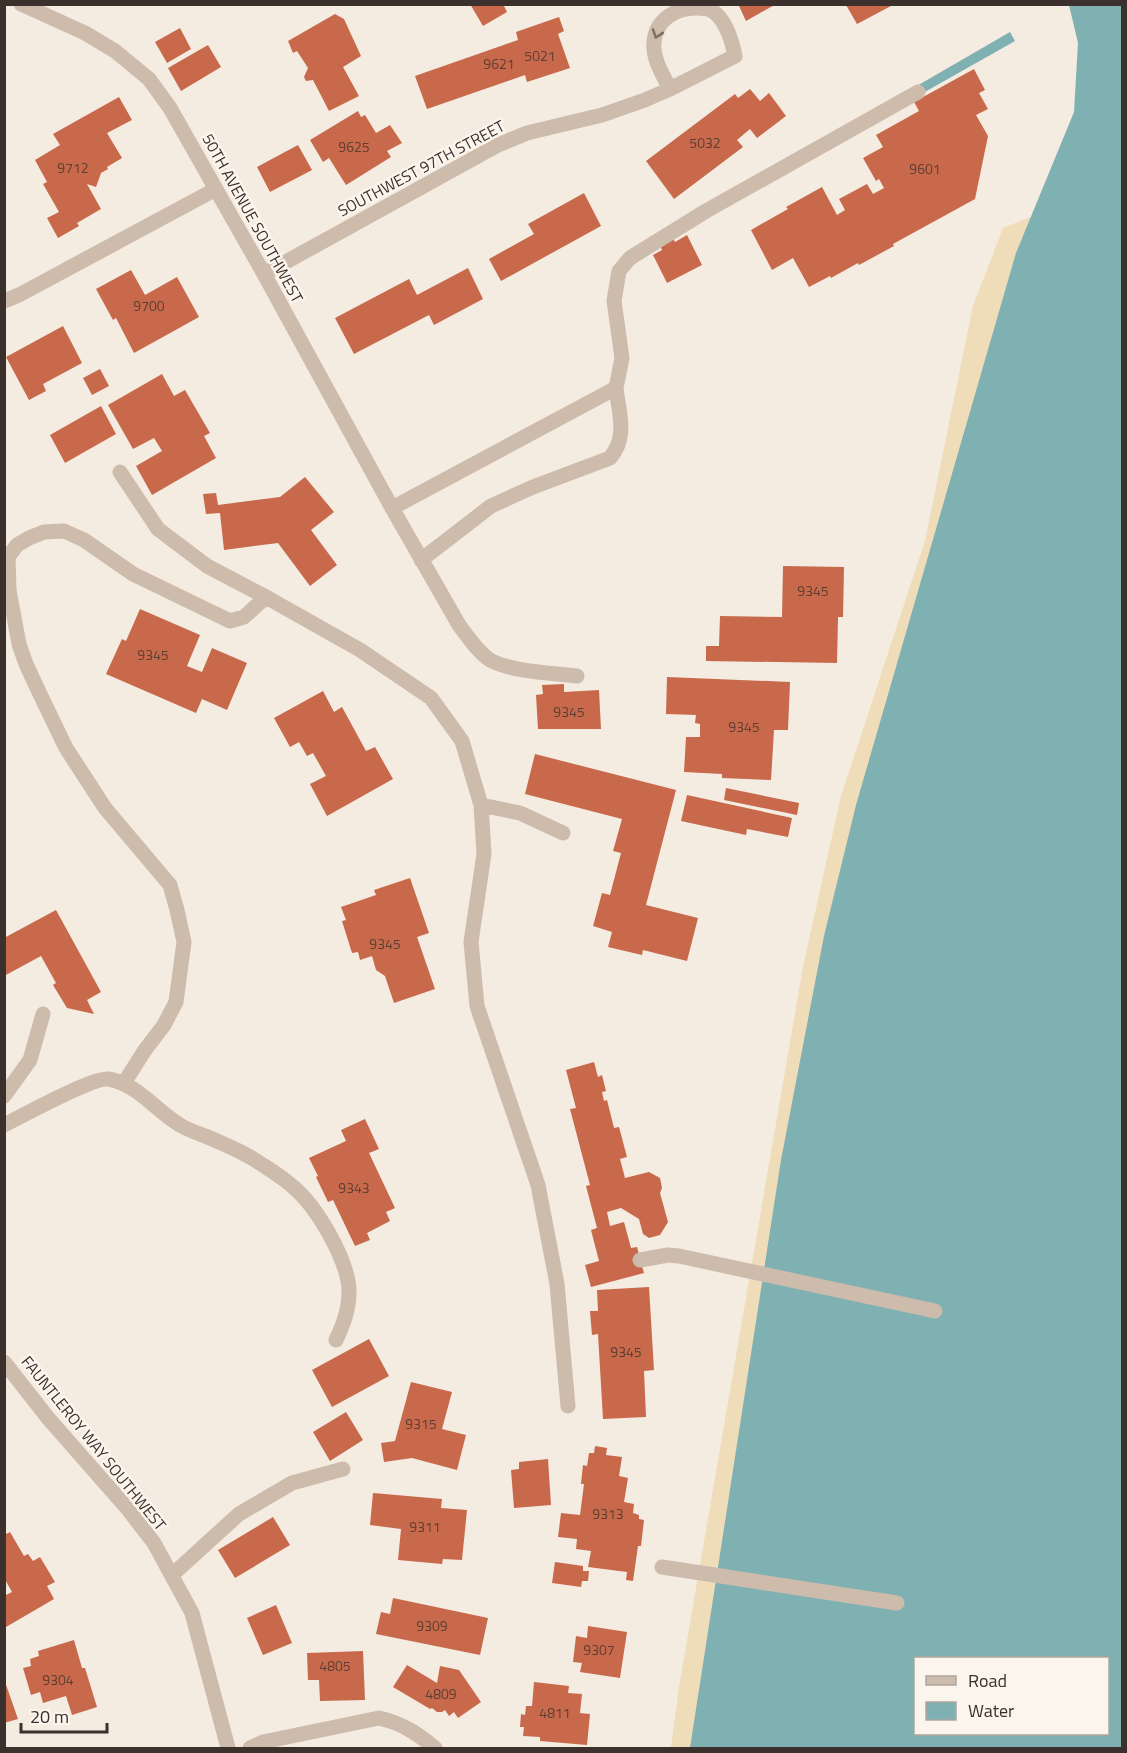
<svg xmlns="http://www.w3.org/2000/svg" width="1127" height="1753" viewBox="0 0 1127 1753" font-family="'Titillium Web',sans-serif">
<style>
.sand{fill:#efdcb8}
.water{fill:#7fb0b2;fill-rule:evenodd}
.building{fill:#c8694b}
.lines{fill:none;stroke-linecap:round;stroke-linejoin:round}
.service{stroke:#cdbbac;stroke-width:15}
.minor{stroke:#cdbbac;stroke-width:15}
.oneway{stroke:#7d6f65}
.labels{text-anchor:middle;stroke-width:5;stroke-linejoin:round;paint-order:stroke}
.number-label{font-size:14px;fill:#5e3e33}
.street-label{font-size:16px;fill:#3b302b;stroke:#fbf5ee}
</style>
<rect width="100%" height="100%" fill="#f4ebe1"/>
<path class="sand" d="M1041 213 731 1748H671L679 1687 803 967 841 796 925 541 973 306 1003 228Z"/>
<path class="water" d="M1069 5H1122V1748H690L781 1160 824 936 856 805 1016 253 1074 112 1078 43ZM916 1658H1108V1734H916Z
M1010 32 1015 41 923 93 915 87Z"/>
<path class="building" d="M470 4H503L507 12 483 26Z
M742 4H776L746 21 739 6Z
M846 5H890L891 6 857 24Z
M335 14 344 19 361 56 343 67 359 96 329 111 313 80 306 81 304 77 308 68 297 51 293 53 288 41Z
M559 17 564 31 558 34 570 68 527 82 525 75 427 109 415 76 518 40 516 32Z
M180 28 191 49 167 63 155 42Z
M208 45 221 67 181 91 168 68Z
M974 69 985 90 979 93 988 109 976 115 988 136 975 199 893 244 894 246 859 265 858 263 831 278 830 276 809 287 793 258 772 270 751 230 788 209 786 207 822 187 837 215 845 210 839 199 867 184 873 194 884 188 879 179 876 181 863 158 883 147 876 135 919 111 914 102Z
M750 89 760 101 769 93 786 116 757 138 750 129 737 140 743 147 674 199 646 161 735 94 738 98Z
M119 97 132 120 107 133 122 158 107 167 108 169 101 173 96 187 87 184 101 209 77 223 79 226 58 238 47 218 59 212 43 184 47 182 35 160 60 145 53 134Z
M358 111 361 117 365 115 376 133 390 125 402 143 387 151 391 157 346 185 329 158 323 162 310 140Z
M298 145 312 170 270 192 257 167Z
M584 193 601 226 501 281 489 259 534 234 528 224Z
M687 235 702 265 667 283 653 255 662 250 659 243 672 236 675 242Z
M468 268 483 299 434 325 429 315 354 354 335 318 409 279 417 295Z
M131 270 145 295 177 277 199 317 134 353 116 318 113 320 96 289Z
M63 326 82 363 43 384 46 391 29 400 6 357Z
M100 369 109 386 92 395 83 378Z
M162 374 174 396 185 390 210 433 204 436 216 458 152 495 136 466 162 451 154 438 133 449 108 405Z
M101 406 116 434 65 463 50 435Z
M305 477 334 512 311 530 337 565 310 586 278 543 224 550 220 513 206 514 203 494 216 493 218 505 280 497Z
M783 566 844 567 843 617H838L837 663 706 661V646H719L720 616 782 617Z
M140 609 200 635 187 666 202 672 212 648 247 663 227 710 202 699 196 713 106 674 122 639 126 641Z
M667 677 790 682 788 730H774L771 780 722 778V774L684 772 686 737H700V724L695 723 696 715 666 714Z
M564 684V692L599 690 601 729H538L536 695 543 694 542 685Z
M323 691 334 712 342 707 366 751 375 747 393 779 327 816 310 784 326 776 313 753 307 756 299 742 290 747 274 718Z
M535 754 676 790 646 905 698 918 687 961 643 950 642 955 608 947 612 932 593 926 602 893 610 895 621 853 613 851 622 819 525 794Z
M726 788 799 803 797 815 724 800Z
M687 795 792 818 788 837 747 829 746 835 681 821Z
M410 878 429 933 417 937 435 989 394 1003 385 976 376 970 372 956 360 960 358 952 352 953 342 921 346 920 341 907 376 895 374 890Z
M56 910 101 992 87 1000 94 1014 67 1008 53 985 56 983 41 956 4 976V938Z
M594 1062 598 1077 602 1075 606 1091 602 1092 604 1101 607 1100 614 1128 619 1127 627 1157 620 1159 625 1178 649 1172 660 1178 662 1188 660 1193 668 1222 660 1235 649 1238 643 1234 639 1219 621 1208 607 1212 610 1226 624 1222 631 1248 637 1247 644 1273 591 1287 585 1265 599 1261 591 1230 597 1228 586 1186 590 1185 570 1109 576 1108 566 1070Z
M365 1119 379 1149 369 1153 395 1208 386 1212 390 1221 367 1233 370 1240 355 1246 333 1200 328 1202 316 1177 318 1176 309 1158 346 1141 341 1130Z
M649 1287 654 1370 644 1371 646 1417 603 1419 598 1334 592 1335 590 1311H598L597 1290Z
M369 1339 389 1376 332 1407 312 1370Z
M411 1382 452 1392 442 1429 466 1435 457 1470 412 1458 384 1462 381 1443 395 1441Z
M346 1412 363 1440 330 1461 313 1432Z
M595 1446 607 1448 606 1455 622 1457 619 1476 628 1478 624 1502 634 1504 633 1513 639 1515V1519L644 1520 641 1546H638L633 1581 626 1580 627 1572 588 1567 591 1551 576 1549 577 1539 558 1537 561 1513 580 1515 584 1484H581L583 1465 587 1466 589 1453H594Z
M548 1459 551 1505 514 1508 511 1470 519 1469V1462Z
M373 1493 442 1499 441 1508 467 1510 462 1560 443 1559 442 1564 398 1560 401 1529 370 1525Z
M273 1517 290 1545 235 1578 218 1550Z
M10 1532 24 1556 28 1554 33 1561 40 1557 55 1582 47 1586 54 1599 6 1627 4 1596 12 1592 4 1578V1535Z
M555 1562 583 1566V1571H589L588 1581H582L581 1587 552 1583Z
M393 1598 488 1618 480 1655 376 1634 381 1612 390 1614Z
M276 1605 292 1643 263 1655 247 1618Z
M588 1626 627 1632 620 1678 580 1672 582 1663 573 1662 576 1636 587 1638Z
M74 1640 82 1668H85L97 1707 72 1715 66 1696 43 1703 40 1692 31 1695 23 1668 31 1666 30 1659 39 1656 38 1651Z
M363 1651 365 1700 320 1701 319 1680H308L307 1653Z
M407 1665 437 1683 440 1666 459 1670 481 1702 458 1718 454 1712 449 1716 445 1710 442 1712H437L432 1708 430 1709 393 1687Z
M4 1679 18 1719 4 1723Z
M534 1682 569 1686 568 1693 582 1694 580 1713 590 1714 587 1745 540 1741V1737L523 1736 524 1727H520L521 1714 525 1715 526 1706H532Z"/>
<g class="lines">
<path class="service" d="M4 301 19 295 216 189
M120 472 158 529 207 566 266 597 360 650 431 698 462 741 481 805 484 854 471 942 477 1006 538 1185 557 1284 568 1406
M421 560 491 506 533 487 610 458C628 437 619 414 616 388
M577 676C552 673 512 672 490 660 478 652 468 637 459 625L392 508 616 388 622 358 614 301 619 271 630 258 706 211 918 92
M481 805 520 813 563 833
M124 1083 145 1050 164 1025 176 1002 184 942 177 910 170 885 105 808 66 748 39 692 26 664 19 644 9 590 8 557 17 545 29 538 44 532 64 531 84 540 133 574 230 621 244 617 266 597
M4 1096 30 1060 43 1014
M4 1125C22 1116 93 1077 108 1079 138 1084 156 1111 180 1125 188 1130 197 1133 205 1136 222 1143 239 1150 255 1160 267 1168 281 1176 292 1186 316 1205 349 1261 349 1292 349 1310 343 1325 336 1340
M640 1260 668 1255 679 1256 935 1311
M662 1567 897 1603
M172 1575 239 1514 292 1483 343 1469"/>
<path class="minor" d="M21 4 85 33 115 51 149 79 170 108 264 274 392 508
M264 274 498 145 527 133 602 115 645 100 670 89 735 56C732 41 727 22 714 12 709 8 702 8 696 8 676 8 656 19 654 42 652 58 663 75 670 89
M4 1362 48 1418 127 1508 154 1543 192 1613 228 1748
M250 1748 263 1742 379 1718C402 1723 418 1734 435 1748"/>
</g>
<defs><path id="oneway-chevron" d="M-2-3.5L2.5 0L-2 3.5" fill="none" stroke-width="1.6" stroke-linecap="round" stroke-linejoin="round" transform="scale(1.5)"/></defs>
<use class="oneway" href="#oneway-chevron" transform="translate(657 34) rotate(109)"/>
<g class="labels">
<g class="number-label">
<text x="540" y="61">5021</text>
<text x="499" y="69">9621</text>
<text x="705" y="148">5032</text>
<text x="354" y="152">9625</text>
<text x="73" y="173">9712</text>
<text x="925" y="174">9601</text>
<text x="149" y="311">9700</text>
<text x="813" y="596">9345</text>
<text x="153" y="660">9345</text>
<text x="569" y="717">9345</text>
<text x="744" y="732">9345</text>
<text x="385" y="949">9345</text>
<text x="354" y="1193">9343</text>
<text x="626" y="1357">9345</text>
<text x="421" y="1429">9315</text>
<text x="608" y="1519">9313</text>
<text x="425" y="1532">9311</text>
<text x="432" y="1631">9309</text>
<text x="599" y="1655">9307</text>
<text x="335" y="1671">4805</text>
<text x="58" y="1685">9304</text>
<text x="441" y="1699">4809</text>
<text x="555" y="1718">4811</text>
</g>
<g class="street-label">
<text transform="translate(421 168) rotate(-28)" y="6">SOUTHWEST 97TH STREET</text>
<text transform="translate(253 218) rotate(61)" y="6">50TH AVENUE SOUTHWEST</text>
<text transform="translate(94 1443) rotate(51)" y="6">FAUNTLEROY WAY SOUTHWEST</text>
</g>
</g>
<rect width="1127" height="1753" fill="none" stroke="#3b302b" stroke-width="12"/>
<rect x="914" y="1657" width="195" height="78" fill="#fbf5ee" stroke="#aea6a0" stroke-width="1.5"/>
<rect x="926" y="1676" width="30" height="9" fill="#cdbbac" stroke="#aea6a0" stroke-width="1.5"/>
<text x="968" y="1687" font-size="18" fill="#3b302b">Road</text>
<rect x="926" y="1702" width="30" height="18" fill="#7fb0b2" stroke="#aea6a0" stroke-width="1.5"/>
<text x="968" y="1717" font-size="18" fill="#3b302b">Water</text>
<path d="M21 1723v9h86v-9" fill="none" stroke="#3b302b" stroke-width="3"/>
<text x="30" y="1723" font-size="18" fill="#3b302b" stroke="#fbf5ee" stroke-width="4.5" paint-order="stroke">20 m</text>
</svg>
